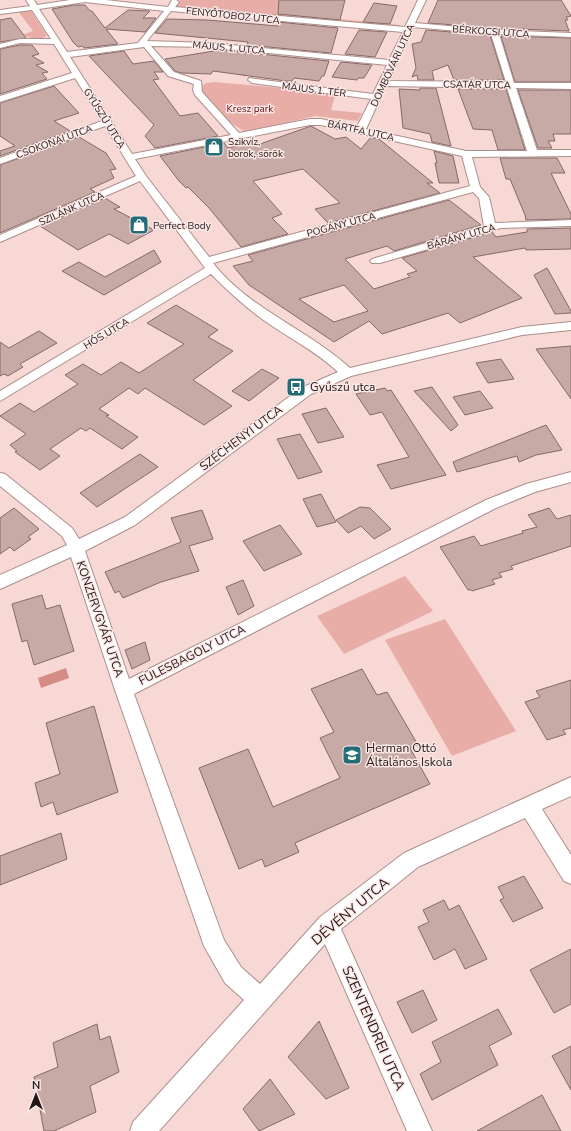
<svg xmlns="http://www.w3.org/2000/svg" width="571" height="1131" viewBox="0 0 571 1131" font-family="'Nunito Sans',sans-serif">
<style>
.green{fill:#e9ada7}
.water{fill:#d58c85}
.building{fill:#c7a9a6;stroke:#856a67;fill-rule:evenodd}
.lines{fill:none;stroke-linecap:round;stroke-linejoin:round}
.minor-casing{stroke:#ab8f8c;stroke-width:2}
.minor{fill:#fff;fill-rule:evenodd}
.labels{text-anchor:middle;stroke-width:3;stroke-linejoin:round;paint-order:stroke}
.far-street-label{font-size:10px;fill:#221817;stroke:#fbe8e6}
.far-park-label{font-size:10px;fill:#660e11;stroke:#fbe8e6}
.far-poi-label{font-size:10px;fill:#221817;stroke:#fbe8e6;text-anchor:start}
.poi-label{font-size:12px;fill:#221817;stroke:#fbe8e6;text-anchor:start}
.street-label{font-size:12px;fill:#221817;stroke:#fbe8e6}
.near-street-label{font-size:14px;fill:#221817;stroke:#fbe8e6}
</style>
<rect width="100%" height="100%" fill="#f7d8d4"/>
<path class="green" d="M180 0H319L308 16 400 25 399 27 174 6Z
M30 9 47 36C39 41 30 38 22 35L33 31 18 11Z
M214 82 336 93 331 110 362 113 358 121 315 116 245 132 227 120 203 92 201 86 206 83Z
M405 576 433 611 344 654 317 616Z
M445 619 516 731 452 756 385 640Z"/>
<path class="water" d="M66 668 69 678 41 688 38 678Z"/>
<path class="building" d="M279 0H345L340 20 278 14Z
M438 0H561L571 16 566 17 568 20H565L569 31 494 28 428 23Z
M374 3 397 6 390 24 363 22Z
M74 5H85L90 11H92L105 28 128 10 150 11 143 18H156L145 32 106 29 118 44 84 48 82 46 78 47 73 42 52 9Z
M11 18 26 38 0 42V20Z
M167 19 207 20 278 26V22L338 28 331 53 247 45 248 42 155 33Z
M359 30 387 32 375 57 345 54Z
M426 30 490 35 504 80H454L448 65 432 71 434 80H418L417 75 412 77 416 68 412 44 421 42Z
M501 36 571 38V82H515Z
M20 45H32L39 54 32 56 44 63 36 65 48 72 42 73 47 79 0 94V49Z
M220 50 329 61 324 76H322L319 81 294 78 292 81H286L213 71 211 74 181 73 175 71 165 59Z
M124 51 133 64 154 61 163 72H154L159 79 153 80 154 81 180 116 198 113 218 136 155 148 145 136 154 125 89 56Z
M341 62 372 65 364 78H358L357 80 332 77Z
M54 86 79 113 54 121 70 131 0 156V151L15 146 0 136V103Z
M420 88H436L451 146 432 142 430 134 403 128 399 89 420 90Z
M458 89H506L525 150H498L492 130 473 129Z
M518 90H571V134H553L555 141H548L552 148H538Z
M311 126 335 139 346 137 361 149 371 137 379 139 433 183H427L440 193 328 223 315 209 340 203 303 169 253 181 282 214 272 218 288 234 241 247 209 208 188 187 186 188 179 181 160 156 224 143 228 148 257 141 260 144Z
M79 137 106 153 116 169 110 170 114 178 90 189 95 192 0 233V165Z
M434 151 453 156 459 183H439L435 163H437Z
M500 158H557L565 173H551L571 214V219L526 220 525 215 510 179H506Z
M105 198 120 207 114 209 154 230 128 244 109 234 78 250 40 226Z
M449 200 481 225 394 251 387 246 345 259 374 289 410 277 407 274 417 271 402 258 492 232 496 237 527 232V229L571 228V249L526 250 525 248 473 257 522 298 460 323 448 313 382 334 369 321 334 342 249 285 233 266 253 261 248 255ZM344 285 368 311 334 322 299 299Z
M154 250 161 262 104 295 62 271 79 262 105 277Z
M547 268 571 311V313L555 314 534 275Z
M176 305 218 330 208 337 233 351 193 380 232 406 204 425 145 388 138 394 129 388 99 409 109 415 106 416 138 437 122 449 90 428 86 431 81 428 50 449 60 456 40 470 15 452 17 451 10 445 26 434 0 416 20 403 34 412 78 384 65 375 83 364 101 375 121 362 139 373 184 344 147 323Z
M39 331 57 343 20 364 23 367 8 376 4 374 0 376V342L9 348Z
M571 346V399L536 349Z
M501 359 514 379 488 383 476 363Z
M262 369 279 378 249 401 232 391Z
M432 387 458 425 451 431 414 391Z
M385 388 387 391 391 390 446 475 391 489 377 465 409 457 382 412 370 415 356 394Z
M480 391 493 408 465 415 453 397Z
M326 408 344 437 318 443 302 414Z
M546 425 562 450 536 455 519 462 517 456 457 472 453 462Z
M300 434 322 472 298 479 277 439Z
M140 454 158 467 97 507 80 493Z
M321 494 336 522 317 527 303 499Z
M360 507 370 508 391 529 374 539 361 526 348 533 336 520Z
M14 508 39 529 28 537 31 539 14 551 10 547 0 554V518Z
M549 508 557 519 571 515V546L511 566 513 569 499 573 502 577 492 580 495 584 472 591 471 590H468L440 547 474 536 481 546 523 533 522 531 537 527 528 515Z
M202 510 213 539 189 546 199 571 161 582 123 598 119 591 115 593 105 572 181 542 171 518Z
M280 525 302 554 264 571 243 541Z
M243 580 254 606 238 615 226 587Z
M42 595 46 609 60 605 74 651 34 665 27 640 22 642 12 604Z
M145 642 150 660 132 669 125 650Z
M362 669 377 695 387 692 418 745 410 748 430 784 295 843 299 852 265 867 262 859 239 869 199 768 248 749 273 807 340 778 320 738 334 732 311 689Z
M571 680V728L563 730 566 734 547 740 525 702 540 697 536 691Z
M94 706 118 792 57 815 53 802 41 807 35 783 60 774 46 723Z
M61 833 67 859 0 885V856Z
M524 876 543 908 513 922 500 900 504 898 498 887Z
M444 900 449 910 459 905 487 959 465 969 455 949 434 960 418 927 429 922 423 910Z
M571 949V1004L554 1013 530 970Z
M423 990 437 1020 412 1033 397 1002Z
M498 1009 512 1034 489 1046 498 1065 432 1100 420 1074 441 1062 432 1042Z
M319 1021 349 1088 326 1099 288 1057Z
M97 1024 100 1040 110 1036 119 1072 90 1086 96 1112 54 1131H44L34 1077 58 1067 53 1043Z
M571 1046V1090L552 1056Z
M270 1079 295 1114 259 1131 243 1109Z
M542 1095 561 1131H477Z"/>
<g class="lines">
<defs>
<path id="minor" d="M26 0H34L37 5 70 0H106L168 7 172 0H176L179 2 175 7 405 27 418 0H426L415 23 494 30 571 33V37L499 34 514 83H571V89L516 88 537 150H571V156L472 157 480 187 489 197 495 223 571 220V226L501 228 380 263H372L370 261 372 259 484 226 479 198 473 192 213 263C249 309 307 329 350 368L522 327 571 322V330L522 335 351 376 311 394 135 525 85 551 129 679 486 500 526 484 571 472V482L535 492 496 508 134 694 224 940 241 967 260 984 320 917 404 853 571 777V796L542 809 571 855V884L564 881 525 818 418 867 341 929 432 1131H407L325 944 159 1131H130L133 1122 244 1000 225 983 204 946 115 690 71 557 0 589V575L67 545 62 536 0 486V473L5 474 72 528 79 539 125 517 301 388 338 372C316 351 287 337 262 319 244 306 227 290 211 274L0 401V391L205 268 140 181 0 242V235L136 176 105 126 0 164V158L102 121 75 78 0 102V96L72 73 54 44 20 43 0 48V44L20 39H51L32 10 0 14V10L30 6ZM85 2 164 11 138 43 67 52 39 9ZM171 11 403 32 389 60 210 43 147 41ZM413 27 491 34 506 82 388 81ZM151 46 210 47 387 65 373 94 249 78 248 80 252 83 371 99 357 127 321 119H310L239 133 202 92 201 81 174 72ZM144 47 168 76 194 84 193 90 195 95 231 135 132 154 70 57ZM386 86 507 88 527 151H466L366 129ZM310 125H321L462 156 470 186 209 257 146 176 135 159Z"/>
</defs>
<use href="#minor" class="minor-casing"/>
<use href="#minor" class="minor"/>
</g>
<defs>
<symbol id="shop-square" viewBox="-11 -11 22 22"><rect x="-9" y="-9" width="18" height="18" rx="4" fill="#236c78" stroke="#fbe8e6"/><path d="M-5-2.5h2.3a2.7 3.5 0 0 1 5.4 0H5L5.5 6h-11ZM-1.5-2.5h3a1.5 2.3 0 0 0-3 0Z" fill="#fff"/></symbol>
<symbol id="bus-square" viewBox="-11 -11 22 22"><rect x="-9" y="-9" width="18" height="18" rx="4" fill="#236c78" stroke="#fbe8e6"/><path d="M-5-6H5V4H4V6H2V4H-2V6H-4V4H-5ZM-3.5-4V0h7V-4ZM-3.5 1.2v1.5H-2V1.2ZM2 1.2v1.5H3.5V1.2Z" fill="#fff"/></symbol>
<symbol id="school-square" viewBox="-11 -11 22 22"><rect x="-9" y="-9" width="18" height="18" rx="4" fill="#236c78" stroke="#fbe8e6"/><path d="M0-5L7-2L0 1L-7-2ZM-4 1L0 2.5L4 1V4Q0 6-4 4Z" fill="#fff"/></symbol>
</defs>
<g fill-rule="evenodd">
<use href="#shop-square" x="203" y="136" width="22" height="22"/>
<use href="#shop-square" x="128" y="214" width="22" height="22"/>
<use href="#bus-square" x="285" y="376" width="22" height="22"/>
<use href="#school-square" x="341" y="744" width="22" height="22"/>
</g>
<g class="labels">
<g class="far-street-label">
<text transform="translate(233 15) rotate(6)" y="4">FENYŐTOBOZ UTCA</text>
<text transform="translate(491 31) rotate(4)" y="4">BÉRKOCSI UTCA</text>
<text transform="translate(229 47) rotate(5)" y="4">MÁJUS 1. UTCA</text>
<text transform="translate(392 65) rotate(-65)" y="4">DOMBÓVÁRI UTCA</text>
<text transform="translate(477 84) rotate(1)" y="4">CSATÁR UTCA</text>
<text transform="translate(314 89) rotate(7)" y="4">MÁJUS 1. TÉR</text>
<text transform="translate(105 118) rotate(58)" y="4">GYŰSZŰ UTCA</text>
<text transform="translate(361 130) rotate(12)" y="4">BÁRTFA UTCA</text>
<text transform="translate(54 141) rotate(-20)" y="4">CSOKONAI UTCA</text>
<text transform="translate(71 208) rotate(-24)" y="4">SZILÁNK UTCA</text>
<text transform="translate(341 224) rotate(-15)" y="4">POGÁNY UTCA</text>
<text transform="translate(461 236) rotate(-16)" y="4">BÁRÁNY UTCA</text>
<text transform="translate(106 333) rotate(-31)" y="4">HŐS UTCA</text>
</g>
<g class="far-park-label">
<text x="250" y="112">Kresz park</text>
</g>
<g class="far-poi-label">
<text x="228" y="145">Szikvíz,<tspan x="228" dy="12">borok, sörök</tspan></text>
<text x="153" y="229">Perfect Body</text>
</g>
<g class="poi-label">
<text x="310" y="391">Gyűszű utca</text>
<text x="366" y="752">Herman Ottó<tspan x="366" dy="14">Általános Iskola</tspan></text>
</g>
<g class="street-label">
<text transform="translate(241 438) rotate(-37)" y="4">SZÉCHENYI UTCA</text>
<text transform="translate(100 619) rotate(71)" y="4">KONZERVGYÁR UTCA</text>
<text transform="translate(192 655) rotate(-27)" y="4">FÜLESBAGOLY UTCA</text>
</g>
<g class="near-street-label">
<text transform="translate(350 911) rotate(-40)" y="5">DÉVÉNY UTCA</text>
<text transform="translate(374 1028) rotate(66)" y="5">SZENTENDREI UTCA</text>
</g>
</g>
<g transform="translate(36 1095)" stroke="#fbe8e6" stroke-width="3" paint-order="stroke">
<path d="M0-3L7 15L0 10L-7 15Z" fill="#221817"/>
<text y="-6" font-size="11" font-weight="bold" text-anchor="middle" fill="#221817">N</text>
</g>
</svg>
